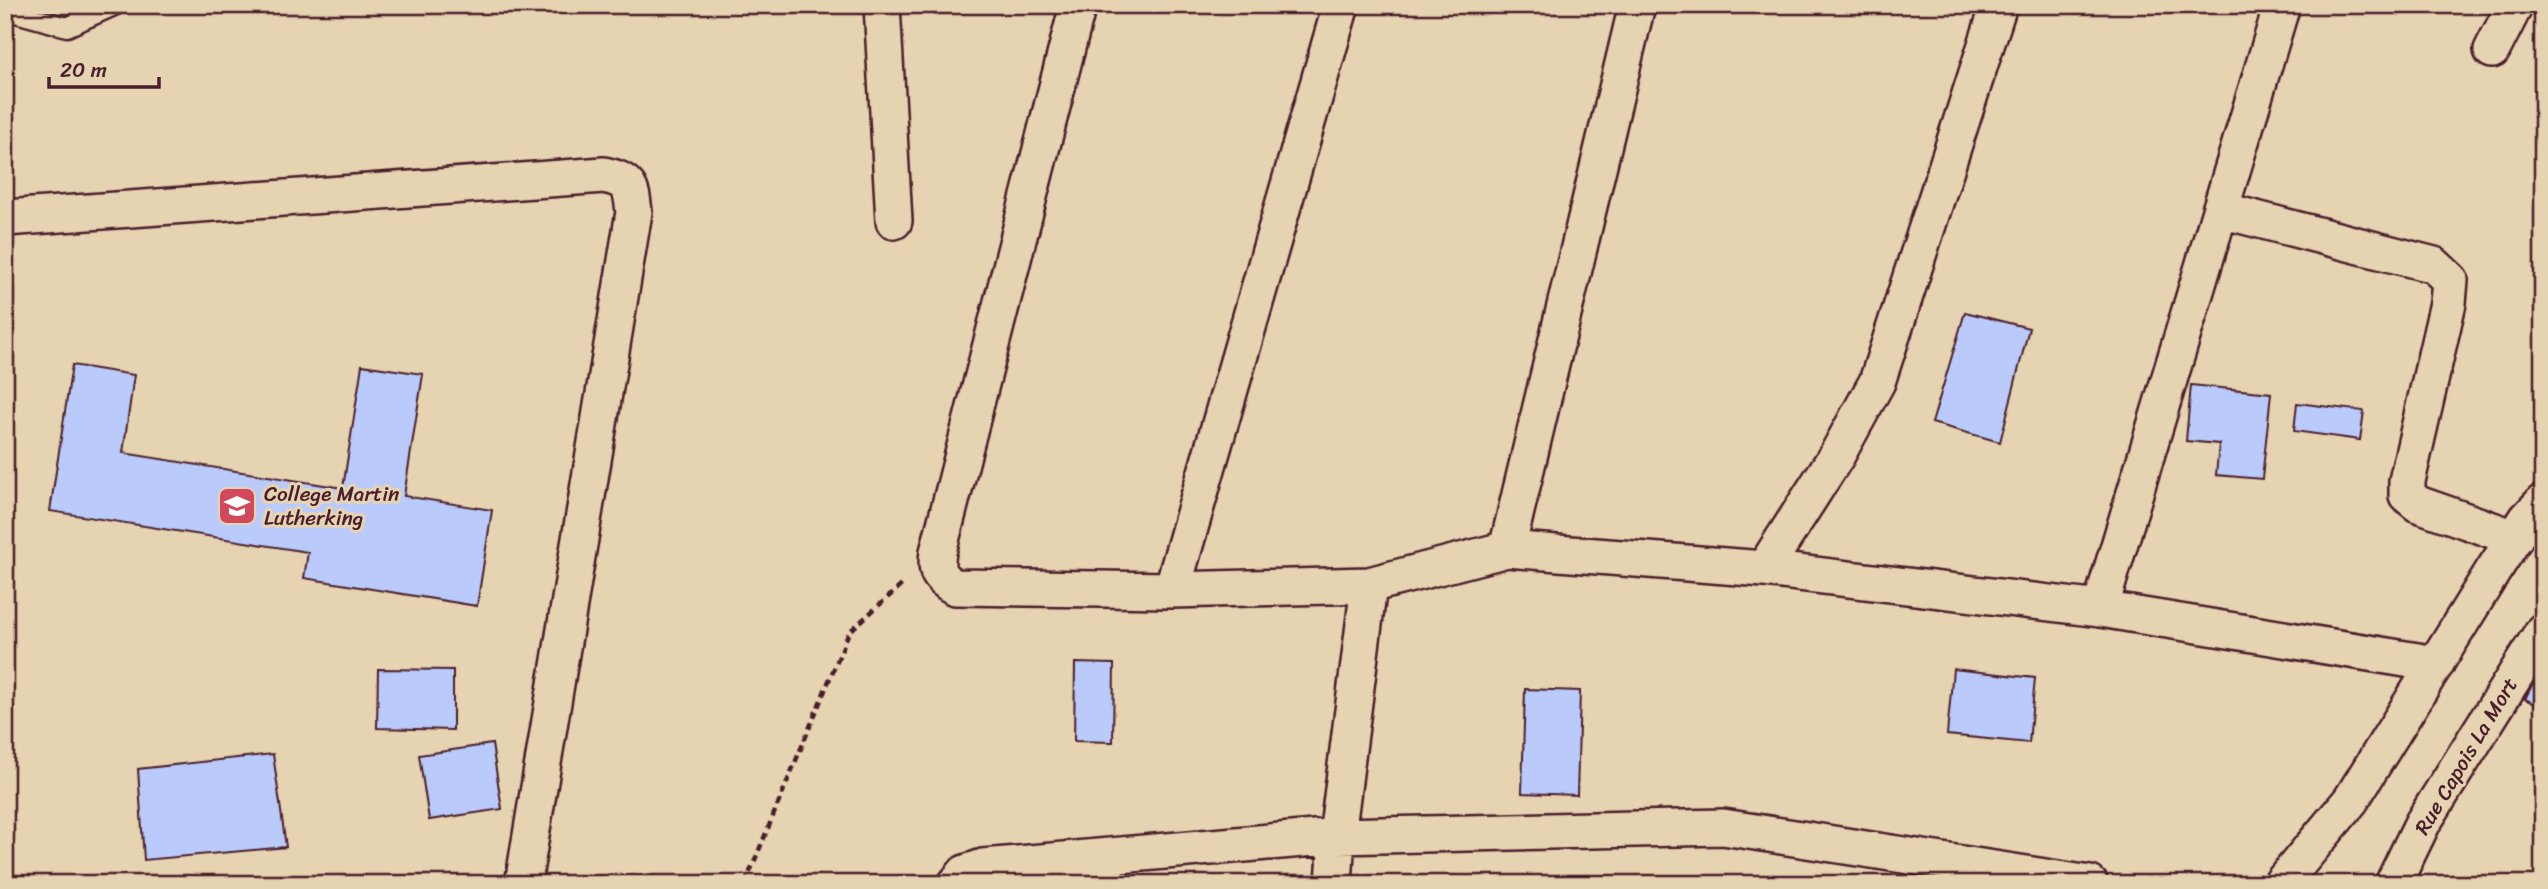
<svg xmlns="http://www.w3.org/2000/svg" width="2548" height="889" viewBox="0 0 2548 889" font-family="Sriracha,sans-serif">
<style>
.building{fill:#bacbfb;stroke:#4a1f2b;stroke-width:2}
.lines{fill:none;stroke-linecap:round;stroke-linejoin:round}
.lane-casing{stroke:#4a1f2b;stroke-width:23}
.street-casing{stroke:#4a1f2b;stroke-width:40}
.path{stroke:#4a1f2b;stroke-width:4.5;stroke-dasharray:7 5;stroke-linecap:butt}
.lane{stroke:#e6d3b1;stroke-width:18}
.street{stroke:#e6d3b1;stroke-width:35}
.labels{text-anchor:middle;stroke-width:6;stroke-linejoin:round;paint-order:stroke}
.poi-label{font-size:21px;fill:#4a1f2b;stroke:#e6d3b1;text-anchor:start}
.street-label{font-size:21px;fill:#4a1f2b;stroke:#e6d3b1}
</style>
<rect width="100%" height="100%" fill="#e6d3b1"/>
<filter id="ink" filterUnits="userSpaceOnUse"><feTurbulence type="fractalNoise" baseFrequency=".0143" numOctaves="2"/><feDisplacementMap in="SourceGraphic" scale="14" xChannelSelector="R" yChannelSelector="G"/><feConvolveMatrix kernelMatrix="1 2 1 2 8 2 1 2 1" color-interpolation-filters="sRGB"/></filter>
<g filter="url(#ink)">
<path class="building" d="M1965 312 2029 328 2000 442 1932 423Z
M72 365 134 375 123 453 343 488 362 365 423 374 404 496 492 510 477 606 304 578 308 552 50 511Z
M2191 385 2271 393 2262 479 2216 475 2219 444 2186 441Z
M2297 403 2364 411 2360 440 2294 431Z
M1075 663 1114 664 1113 742 1074 741Z
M2543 663V708L2525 699Z
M378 669 453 670V730L377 728Z
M1953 669 2035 678 2029 743 1947 735Z
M1525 689 1580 691 1577 795 1522 793Z
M492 744 502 809 429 820 419 755Z
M273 754 286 847 144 860 138 769Z"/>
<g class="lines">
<defs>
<path id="lane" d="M5 10 67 27 116 5"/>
<path id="street" d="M882 5 894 221
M1078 5 938 552C935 571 938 578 955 587L1172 590 1369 585 1507 549 1764 569 2100 609 2436 664
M2492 50 2515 5
M2221 210 2434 265 2450 280 2448 303 2407 481V495L2418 504 2515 538
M5 218 604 175C630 181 631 186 634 212L523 884
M1507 549 1637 5
M1764 569 1837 455 1877 382 1999 5
M1172 590 1341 5
M2100 609 2282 5
M956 884 965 873 983 867 1337 836 1723 827 2090 884
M1334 884 1337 836 1369 585
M2281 884 2351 800 2493 571 2527 519 2543 502
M2393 884 2422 824 2543 631"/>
</defs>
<use href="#lane" class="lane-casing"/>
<use href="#street" class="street-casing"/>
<path class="path" d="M745 884 849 632 904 583"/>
<use href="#lane" class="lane"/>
<use href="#street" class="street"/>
</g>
</g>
<defs>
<symbol id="school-square" viewBox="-11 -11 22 22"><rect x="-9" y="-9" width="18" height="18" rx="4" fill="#d1495b" stroke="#e6d3b1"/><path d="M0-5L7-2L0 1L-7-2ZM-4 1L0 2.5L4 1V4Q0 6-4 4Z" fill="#fff"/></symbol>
</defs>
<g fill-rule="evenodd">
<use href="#school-square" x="215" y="484" width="44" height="44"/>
</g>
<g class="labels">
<g class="poi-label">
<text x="264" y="501">College Martin<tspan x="264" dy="24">Lutherking</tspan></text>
</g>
<g class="street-label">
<text transform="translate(2466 756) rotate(-59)" y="7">Rue Capois La Mort</text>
</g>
</g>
<rect width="2548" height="889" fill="none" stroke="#e6d3b1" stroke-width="28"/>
<rect x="14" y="14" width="2520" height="861" fill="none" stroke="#4a1f2b" stroke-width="2.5" filter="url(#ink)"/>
<path d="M49 77v10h110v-10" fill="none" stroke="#4a1f2b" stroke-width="3.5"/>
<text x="60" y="77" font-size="21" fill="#4a1f2b" stroke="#e6d3b1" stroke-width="5" paint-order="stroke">20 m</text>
</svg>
